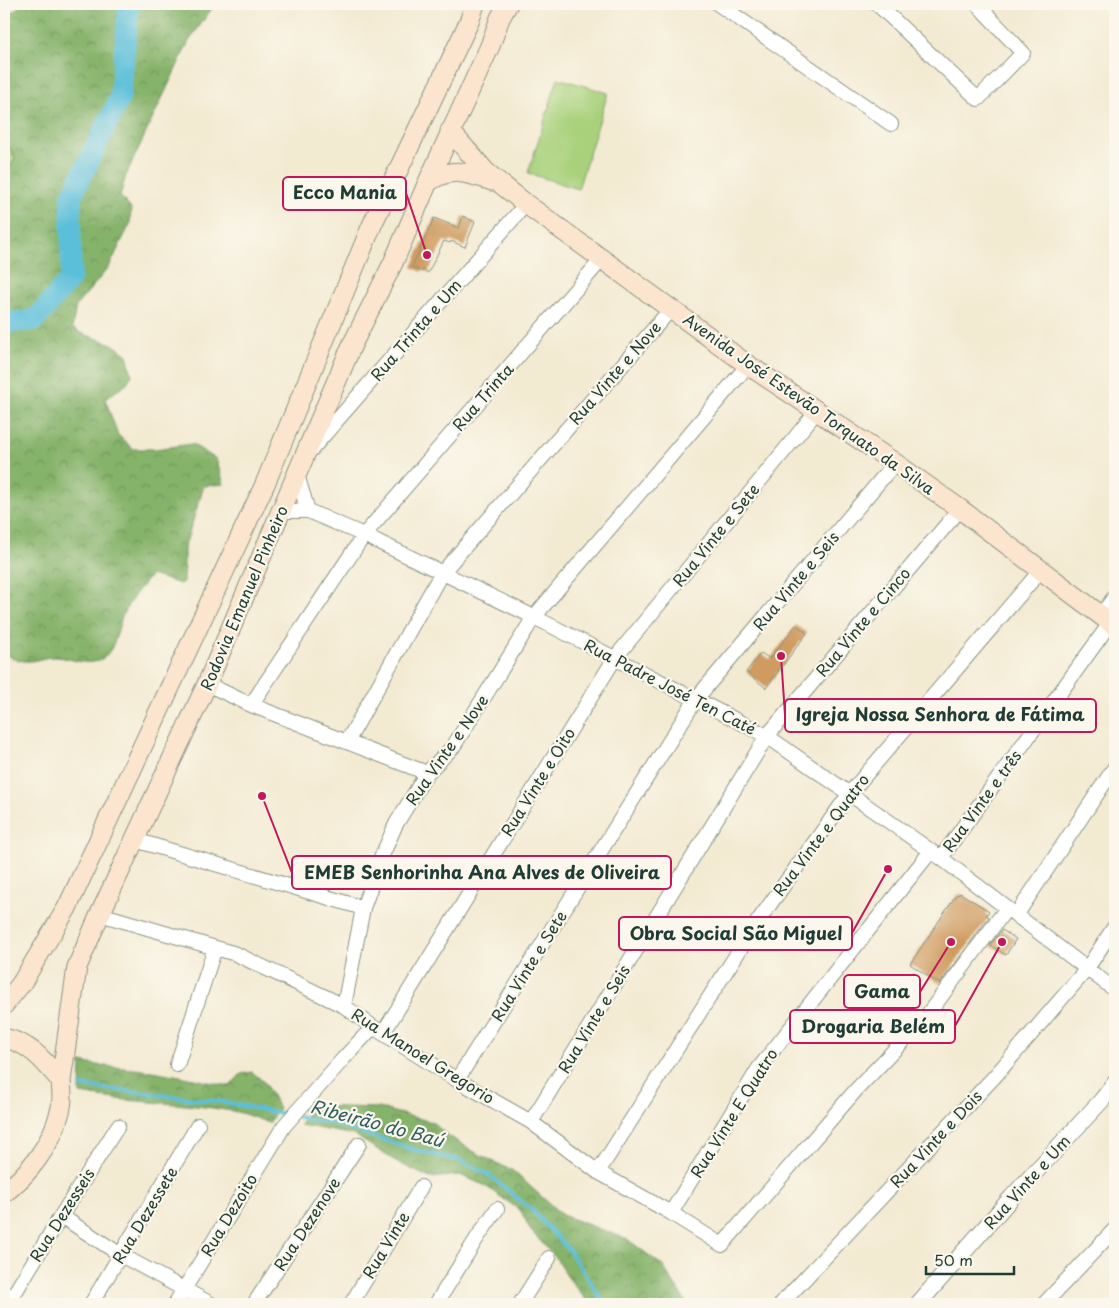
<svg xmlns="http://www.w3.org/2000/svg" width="1119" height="1308" viewBox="0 0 1119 1308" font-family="'Playpen Sans',sans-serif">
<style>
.grass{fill:url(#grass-tufts);stroke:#648758}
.forest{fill:url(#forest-crowns);stroke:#527850}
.pitch{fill:#a9d17b;stroke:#648758}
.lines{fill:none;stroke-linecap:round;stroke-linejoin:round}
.stream{stroke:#5cbfda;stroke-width:4}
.river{stroke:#5cbfda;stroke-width:21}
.building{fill:#cf9b61}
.minor-casing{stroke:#899483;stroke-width:16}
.tertiary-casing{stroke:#899483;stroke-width:18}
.secondary-casing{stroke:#899483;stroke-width:21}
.minor{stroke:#fff;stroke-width:14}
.tertiary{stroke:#fff;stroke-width:16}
.secondary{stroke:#fce5cf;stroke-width:19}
.labels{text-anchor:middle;stroke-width:4.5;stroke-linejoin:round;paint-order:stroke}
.street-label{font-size:16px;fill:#1f3d34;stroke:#fbf7ec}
.water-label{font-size:18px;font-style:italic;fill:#2e5e5e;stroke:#fbf7ec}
.leader{fill:none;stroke:#c2185b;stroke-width:2}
.callout-dot{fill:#c2185b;stroke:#fbf7ec;stroke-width:2}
.callout{fill:#fbf7ec;stroke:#c2185b;stroke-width:2}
.callout-label{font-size:18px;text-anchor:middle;font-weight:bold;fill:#1f3d34}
</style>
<defs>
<pattern id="grass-tufts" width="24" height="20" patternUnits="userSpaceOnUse" patternTransform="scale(1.25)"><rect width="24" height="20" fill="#a9d17b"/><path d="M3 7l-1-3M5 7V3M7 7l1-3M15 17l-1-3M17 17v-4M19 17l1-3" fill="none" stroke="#91b46b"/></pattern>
<pattern id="forest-crowns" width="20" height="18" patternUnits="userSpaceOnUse" patternTransform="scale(1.25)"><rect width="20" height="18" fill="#86b36b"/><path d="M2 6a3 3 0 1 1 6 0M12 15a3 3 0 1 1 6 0" fill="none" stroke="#6d9359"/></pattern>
</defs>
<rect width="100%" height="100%" fill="#fbf7ec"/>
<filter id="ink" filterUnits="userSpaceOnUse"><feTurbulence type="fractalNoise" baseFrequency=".02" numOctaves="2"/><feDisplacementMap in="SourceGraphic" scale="10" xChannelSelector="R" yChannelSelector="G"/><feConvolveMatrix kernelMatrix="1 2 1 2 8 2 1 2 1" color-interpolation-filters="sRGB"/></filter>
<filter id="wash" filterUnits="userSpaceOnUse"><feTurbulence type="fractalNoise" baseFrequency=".0096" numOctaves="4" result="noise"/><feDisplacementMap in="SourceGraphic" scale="20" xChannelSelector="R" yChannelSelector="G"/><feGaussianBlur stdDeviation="1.12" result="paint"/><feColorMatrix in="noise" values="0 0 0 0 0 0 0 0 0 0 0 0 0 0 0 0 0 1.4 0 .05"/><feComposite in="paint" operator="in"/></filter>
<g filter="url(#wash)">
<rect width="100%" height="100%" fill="#f3ead2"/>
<path class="grass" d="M4 138 15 158 4 180Z"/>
<path class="forest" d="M22 4H215L189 41 126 175 120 196 131 209 130 224 109 267 76 306 72 328 81 333 112 344 127 354 132 375 126 384 105 399 118 435 133 449H155L192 444 216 459 224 484 204 486 184 549V581L180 584 151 575C141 587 130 599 124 613 116 628 116 659 93 662 79 664 66 656 52 657 46 657 42 659 37 660 24 663 15 660 4 654V180L15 158 7 140 4 137V20Z
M81 1062C106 1068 133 1068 158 1072 182 1076 206 1082 230 1086L241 1074 252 1072 264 1082 279 1108 269 1123C257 1119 245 1113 232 1111 182 1102 131 1103 80 1094Z
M311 1106 379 1108 432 1122 447 1135 476 1153 513 1171 562 1215 627 1239 662 1265 687 1304H589L567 1276 556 1258 531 1231 521 1211 484 1185 460 1175 430 1178 399 1163 354 1135 300 1125Z"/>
<path class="pitch" d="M558 78 608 93 578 189 528 173Z"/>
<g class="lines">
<path class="stream" d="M81 1086 223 1102 289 1115
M298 1117 333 1123 415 1150 459 1160 489 1175 532 1210 568 1249 605 1304"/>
<path class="river" d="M4 323 35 320 71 278V197L120 97 129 4"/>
</g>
<g id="blocks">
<path class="building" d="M463 216 475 222 465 247 451 241 450 243 444 241 428 273 423 269 422 272 412 267 434 218 459 228Z
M796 625 807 633 766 688 746 672 761 653 770 659Z
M960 893 989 911 986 915 989 917 940 984 910 964 957 894 959 895Z
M1002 930 1016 939 1006 955 990 945Z"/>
</g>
</g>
<g filter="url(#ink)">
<use href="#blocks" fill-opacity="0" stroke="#899483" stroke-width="1"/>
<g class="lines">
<defs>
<path id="minor" d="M718 4 891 124
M877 4 978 99 1023 53 977 4
M311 450 526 204
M297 475 308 511
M282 511H308L364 535 534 617 767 736 941 858 1115 990
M1102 614 1115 596
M207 684 251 705 427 773
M251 705 364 535 602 259
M347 742 441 574 671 309
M135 840 363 908
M941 858 1111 622
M100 914 236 954 344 1006 373 1027 457 1080 531 1122 598 1172 671 1213 722 1245 856 1090 925 1018 1007 908
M1017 914 1115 767
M344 1006 363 908 381 858 396 824 427 773 453 747 534 617 748 365
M383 1033 615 658 816 412
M177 1065 215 948
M457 1080 696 699 895 463
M531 1122 767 736 960 509
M598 1172 758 921 850 793 1041 570
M671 1213 759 1068 931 851
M61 1216 121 1255 211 1304
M8 1304 61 1216 118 1126
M91 1304 198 1125
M175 1304 284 1126 343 1059 373 1027
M254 1304 359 1144
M351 1304 421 1187
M436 1304 477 1238 497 1209
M520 1304 549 1258
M781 1304 996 1075 1086 970 1115 926
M1044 1304 1115 1229"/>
<path id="tertiary" d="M918 1304 1012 1197 1102 1100 1115 1083"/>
<path id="secondary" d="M450 131 486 172 526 204 748 365 895 463 960 509 1115 626
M428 182C452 166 468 173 492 181
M4 1005 21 984 67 908 265 484 372 225 469 22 475 4
M4 1038C30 1043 44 1061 61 1081
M4 1193C28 1175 51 1145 59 1115 63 1104 62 1093 61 1081L77 967 100 914 207 684 352 345 393 263 428 182 490 46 500 18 508 4"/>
</defs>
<use href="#minor" class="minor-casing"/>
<use href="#tertiary" class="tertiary-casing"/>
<use href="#secondary" class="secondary-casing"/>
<use href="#minor" class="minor"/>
<use href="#tertiary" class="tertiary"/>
<use href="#secondary" class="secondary"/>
</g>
</g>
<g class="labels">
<g class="street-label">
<text transform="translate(416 330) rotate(-49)" y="6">Rua Trinta e Um</text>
<text transform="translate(615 373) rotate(-49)" y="6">Rua Vinte e Nove</text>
<text transform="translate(483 397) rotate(-49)" y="6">Rua Trinta</text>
<text transform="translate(809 404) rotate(35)" y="6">Avenida José Estevão Torquato da Silva</text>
<text transform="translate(716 535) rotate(-51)" y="6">Rua Vinte e Sete</text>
<text transform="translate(796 581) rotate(-50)" y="6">Rua Vinte e Seis</text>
<text transform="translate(244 598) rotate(-67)" y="6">Rodovia Emanuel Pinheiro</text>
<text transform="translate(863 622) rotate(-50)" y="6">Rua Vinte e Cinco</text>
<text transform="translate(670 687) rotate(27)" y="6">Rua Padre José Ten Caté</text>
<text transform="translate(447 750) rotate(-55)" y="6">Rua Vinte e Nove</text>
<text transform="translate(538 782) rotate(-58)" y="6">Rua Vinte e Oito</text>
<text transform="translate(982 801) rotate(-54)" y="6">Rua Vinte e três</text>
<text transform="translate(821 835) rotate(-53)" y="6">Rua Vinte e Quatro</text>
<text transform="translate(529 966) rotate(-58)" y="6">Rua Vinte e Sete</text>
<text transform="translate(594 1019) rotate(-59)" y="6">Rua Vinte e Seis</text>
<text transform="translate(423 1056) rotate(32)" y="6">Rua Manoel Gregorio</text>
<text transform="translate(734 1113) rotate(-58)" y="6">Rua Vinte E Quatro</text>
<text transform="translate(936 1139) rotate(-47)" y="6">Rua Vinte e Dois</text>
<text transform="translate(1027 1182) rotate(-48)" y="6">Rua Vinte e Um</text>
<text transform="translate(62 1215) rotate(-58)" y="6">Rua Dezesseis</text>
<text transform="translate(145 1215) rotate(-59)" y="6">Rua Dezessete</text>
<text transform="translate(229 1215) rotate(-59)" y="6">Rua Dezoito</text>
<text transform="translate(307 1224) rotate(-57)" y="6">Rua Dezenove</text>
<text transform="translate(386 1245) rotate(-59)" y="6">Rua Vinte</text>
</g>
<g class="water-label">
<text transform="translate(377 1124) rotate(15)" y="6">Ribeirão do Baú</text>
</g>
</g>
<path class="leader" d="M427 255L406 193M781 656L785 715M262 796L292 873M888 869L852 933M951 942L920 992M1002 942L955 1026"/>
<g class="callout-dot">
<circle cx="427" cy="255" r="5"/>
<circle cx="781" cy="656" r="5"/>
<circle cx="262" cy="796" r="5"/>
<circle cx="888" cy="869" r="5"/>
<circle cx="951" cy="942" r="5"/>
<circle cx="1002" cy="942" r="5"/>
</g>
<g class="callout">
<rect x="283" y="177" width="123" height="33" rx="5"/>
<rect x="785" y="699" width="311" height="33" rx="5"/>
<rect x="292" y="856" width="379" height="33" rx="5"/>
<rect x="619" y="917" width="233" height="33" rx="5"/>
<rect x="844" y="975" width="76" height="33" rx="5"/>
<rect x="790" y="1010" width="165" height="33" rx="5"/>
</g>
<g class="callout-label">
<text x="345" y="199">Ecco Mania</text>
<text x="940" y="721">Igreja Nossa Senhora de Fátima</text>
<text x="482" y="879">EMEB Senhorinha Ana Alves de Oliveira</text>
<text x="736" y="940">Obra Social São Miguel</text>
<text x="882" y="998">Gama</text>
<text x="873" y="1033">Drogaria Belém</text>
</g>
<rect width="1119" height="1308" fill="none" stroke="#fbf7ec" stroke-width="20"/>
<path d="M926 1266v8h88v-8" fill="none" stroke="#1f3d34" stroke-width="2.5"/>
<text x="934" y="1266" font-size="15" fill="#1f3d34" stroke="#fbf7ec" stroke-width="4" paint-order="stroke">50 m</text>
</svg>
